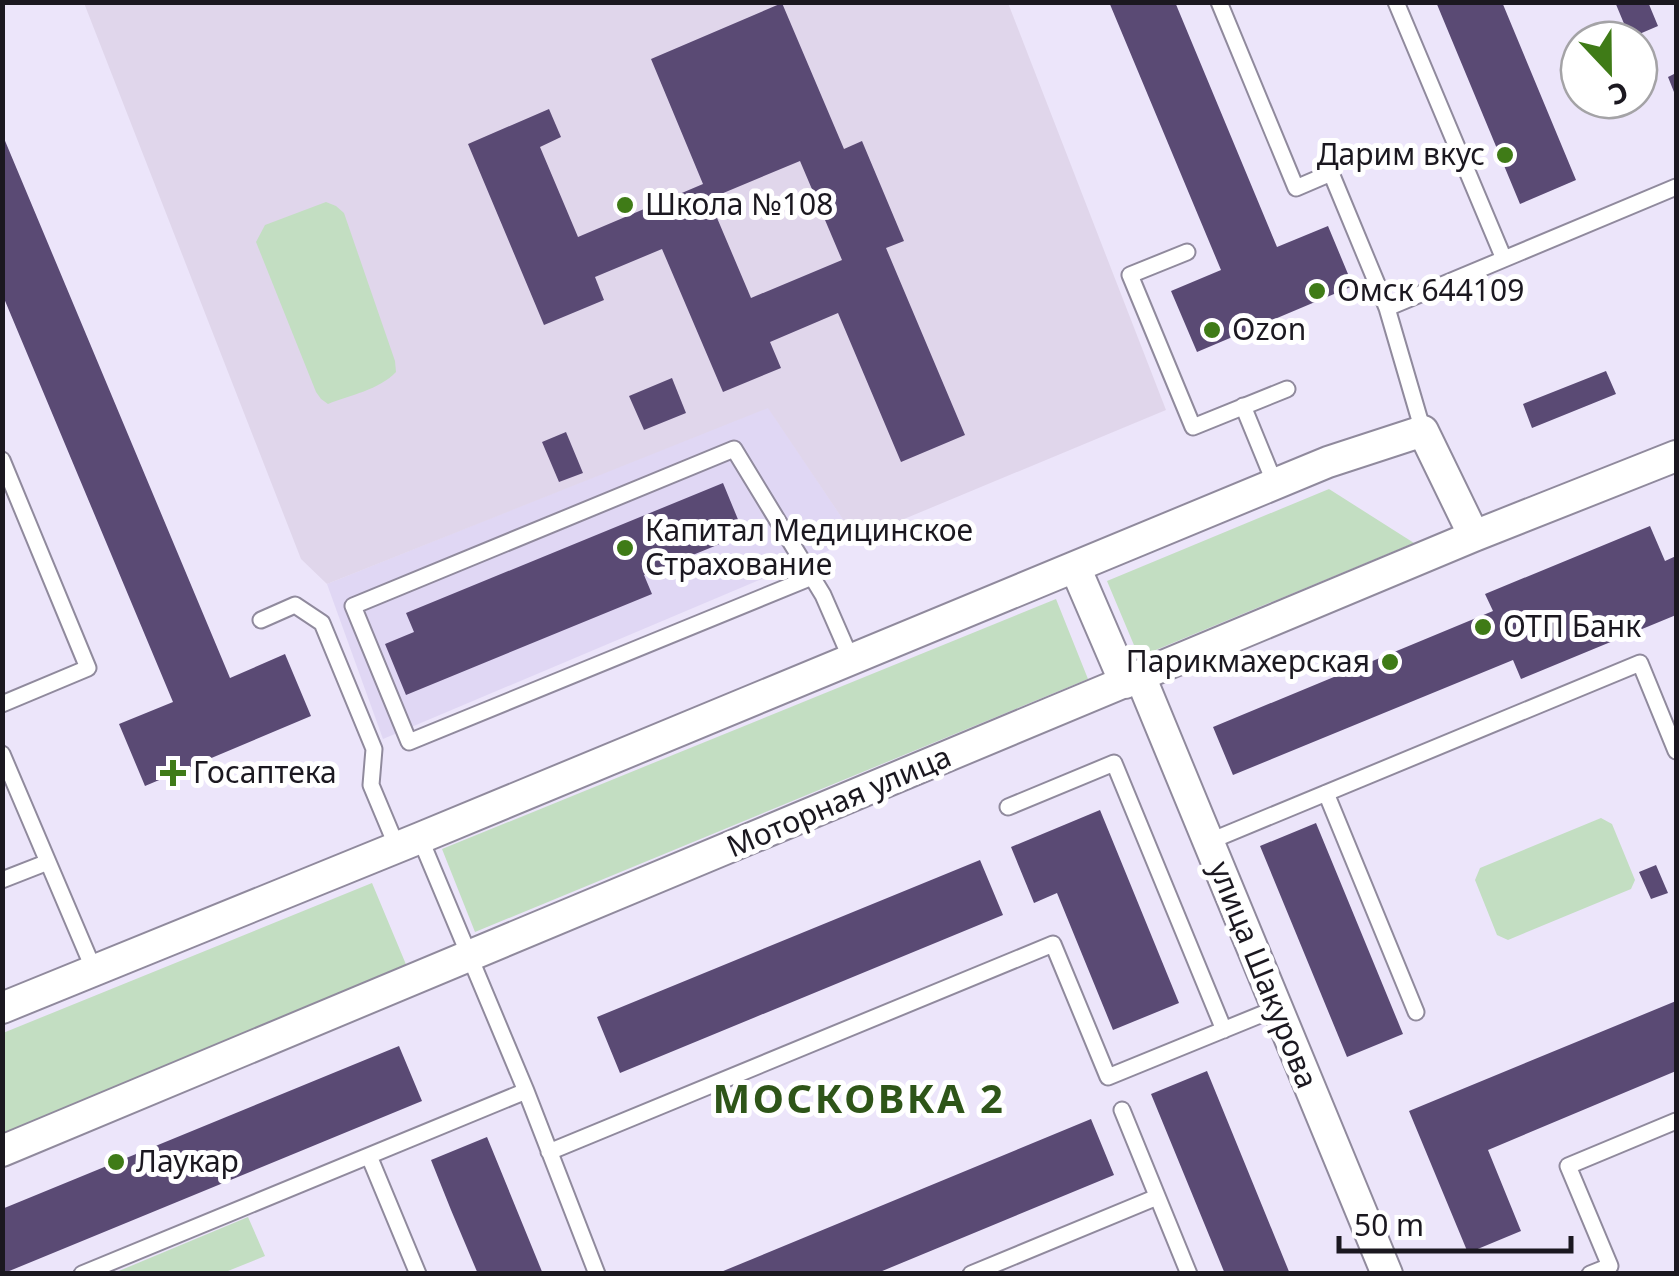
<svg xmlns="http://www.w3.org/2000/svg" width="1679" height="1276" viewBox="0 0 1679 1276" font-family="'Noto Sans',sans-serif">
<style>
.built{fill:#e0d7f4}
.education{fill:#e0d6eb}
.green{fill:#c3dec2}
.building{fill:#5a4a74;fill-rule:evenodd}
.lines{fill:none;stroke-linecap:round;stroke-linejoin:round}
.service-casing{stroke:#908a9d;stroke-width:19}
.minor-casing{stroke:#908a9d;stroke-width:34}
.service{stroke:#fff;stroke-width:15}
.minor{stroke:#fff;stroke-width:30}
.poi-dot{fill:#3f7b17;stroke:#fff;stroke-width:4}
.labels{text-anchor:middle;stroke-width:10;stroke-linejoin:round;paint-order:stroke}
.poi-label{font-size:30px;fill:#1b1820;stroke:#fff;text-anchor:start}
.street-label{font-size:30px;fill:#1b1820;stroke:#fff}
.district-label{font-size:40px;font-weight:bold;letter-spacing:2.5px;fill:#2e5518;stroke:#fff}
</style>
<rect width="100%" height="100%" fill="#ece5fa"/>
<path class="built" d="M768 407 856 539 383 739 327 584Z"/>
<path class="education" d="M84 3H1008L1166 410 856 539 768 408 327 584 301 559Z"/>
<path class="green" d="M326 202 336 206 344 213 395 361 396 372C379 390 350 395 328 404L321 399 316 392 256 242 265 225Z
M1329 489 1414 543 1139 657 1107 581Z
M1056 599 1088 679 475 932 442 849Z
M1601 818 1612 824 1635 880 1631 889 1508 940 1497 935 1475 880 1480 868Z
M372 883 410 974 3 1142V1033Z
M248 1217 265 1256 223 1273H114Z"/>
<path class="building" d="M1109 2H1175L1277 247 1328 226 1353 286 1197 352 1171 291 1221 270Z
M1436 2H1502L1576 180 1520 204Z
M1615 2H1648L1658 26 1630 38Z
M782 3 844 149 862 141 904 241 886 248 965 435 901 462 838 313 770 342 781 368 723 392 662 249 595 277 604 300 544 325 468 144 549 109 561 137 540 147 578 237 703 184 651 59ZM800 161 842 260 751 298 709 199Z
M1676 73V97L1668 77Z
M3 136 230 678 285 654 311 716 145 786 119 724 173 702 3 296Z
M1606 371 1616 394 1532 428 1523 404Z
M672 378 686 413 644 430 629 396Z
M566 432 583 473 559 482 542 442Z
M723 483 744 534 644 575 652 594 406 695 385 644 414 632 406 613Z
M1650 526 1665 561 1676 556V615L1521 679 1513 660 1233 775 1213 727 1493 611 1485 594Z
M1100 810 1179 1003 1113 1030 1057 893 1034 903 1011 847Z
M1316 823 1403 1034 1347 1057 1260 846Z
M980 860 1003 915 620 1073 597 1017Z
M1656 865 1668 893 1651 899 1639 872Z
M1676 1001V1071L1488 1150 1521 1231 1468 1253 1409 1111Z
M399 1046 422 1101 2 1274V1209Z
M1207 1071 1290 1274H1225L1151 1094Z
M1091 1119 1114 1175 875 1274H716Z
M487 1137 543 1274H478L451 1210 431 1160Z"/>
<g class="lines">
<defs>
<path id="service" d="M1219 2 1296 188 1331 173 1387 308 1423 431
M1396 2 1504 259
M1187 252 1130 275 1193 427 1287 389
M1387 308 1676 187
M1243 406 1275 484
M2 460 88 668 2 704
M812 577 409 742 353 606 734 449 823 595 851 659
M261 620 295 605 322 623 374 749 371 785 397 847
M2 754 94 970
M1326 793 1416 1012
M1008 807 1114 763 1224 1030
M420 838 526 1091 597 1274
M1208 842 1640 663 1676 751
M2 880 48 862
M1122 1110 1189 1274
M549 1152 1053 944 1108 1077 1277 1008
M369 1156 418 1274
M82 1274 526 1091
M971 1274 1157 1197
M1590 1274 1610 1266 1568 1166 1676 1121"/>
<path id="minor" d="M1075 567 1125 683
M1140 676 1387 1274
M2 1008 420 838 1328 462 1423 431 1474 536
M2 1151 1474 536 1676 456"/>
</defs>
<use href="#service" class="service-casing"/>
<use href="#minor" class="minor-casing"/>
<use href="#service" class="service"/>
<use href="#minor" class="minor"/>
</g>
<g class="poi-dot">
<circle cx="1505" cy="155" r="10"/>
<circle cx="625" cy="205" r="10"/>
<circle cx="1317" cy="291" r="10"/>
<circle cx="1212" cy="330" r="10"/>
<circle cx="625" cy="548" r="10"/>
<circle cx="1483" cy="627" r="10"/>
<circle cx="1390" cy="662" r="10"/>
<path d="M168 758h10v10h10v10h-10v10h-10v-10h-10v-10h10z"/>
<circle cx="116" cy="1162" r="10"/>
</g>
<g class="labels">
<g class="poi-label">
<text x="1485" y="165" text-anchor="end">Дарим вкус</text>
<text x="645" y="215">Школа №108</text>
<text x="1337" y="301">Омск 644109</text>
<text x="1232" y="340">Ozon</text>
<text x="645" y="541">Капитал Медицинское<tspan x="645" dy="34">Страхование</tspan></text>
<text x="1503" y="637">ОТП Банк</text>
<text x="1370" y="672" text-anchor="end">Парикмахерская</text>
<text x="193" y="783">Госаптека</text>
<text x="136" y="1172">Лаукар</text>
</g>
<g class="street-label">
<text transform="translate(839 802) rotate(-23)" y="10">Моторная улица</text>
<text transform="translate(1263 975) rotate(68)" y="10">улица Шакурова</text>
</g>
<g class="district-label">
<text x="859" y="1113">МОСКОВКА 2</text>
</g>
</g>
<rect width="1679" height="1276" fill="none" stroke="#1b1820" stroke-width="10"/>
<g transform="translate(1609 70) rotate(158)"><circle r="48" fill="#ffffff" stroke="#a4a3a6" stroke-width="2.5"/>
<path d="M0-8L18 38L0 25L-18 38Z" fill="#3f7b17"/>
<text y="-15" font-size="28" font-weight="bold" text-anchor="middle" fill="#1b1820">С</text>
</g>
<path d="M1339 1236v15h232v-15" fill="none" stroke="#1b1820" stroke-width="5"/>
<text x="1354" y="1236" font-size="30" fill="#1b1820" stroke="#ffffff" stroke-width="8" paint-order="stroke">50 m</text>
</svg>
